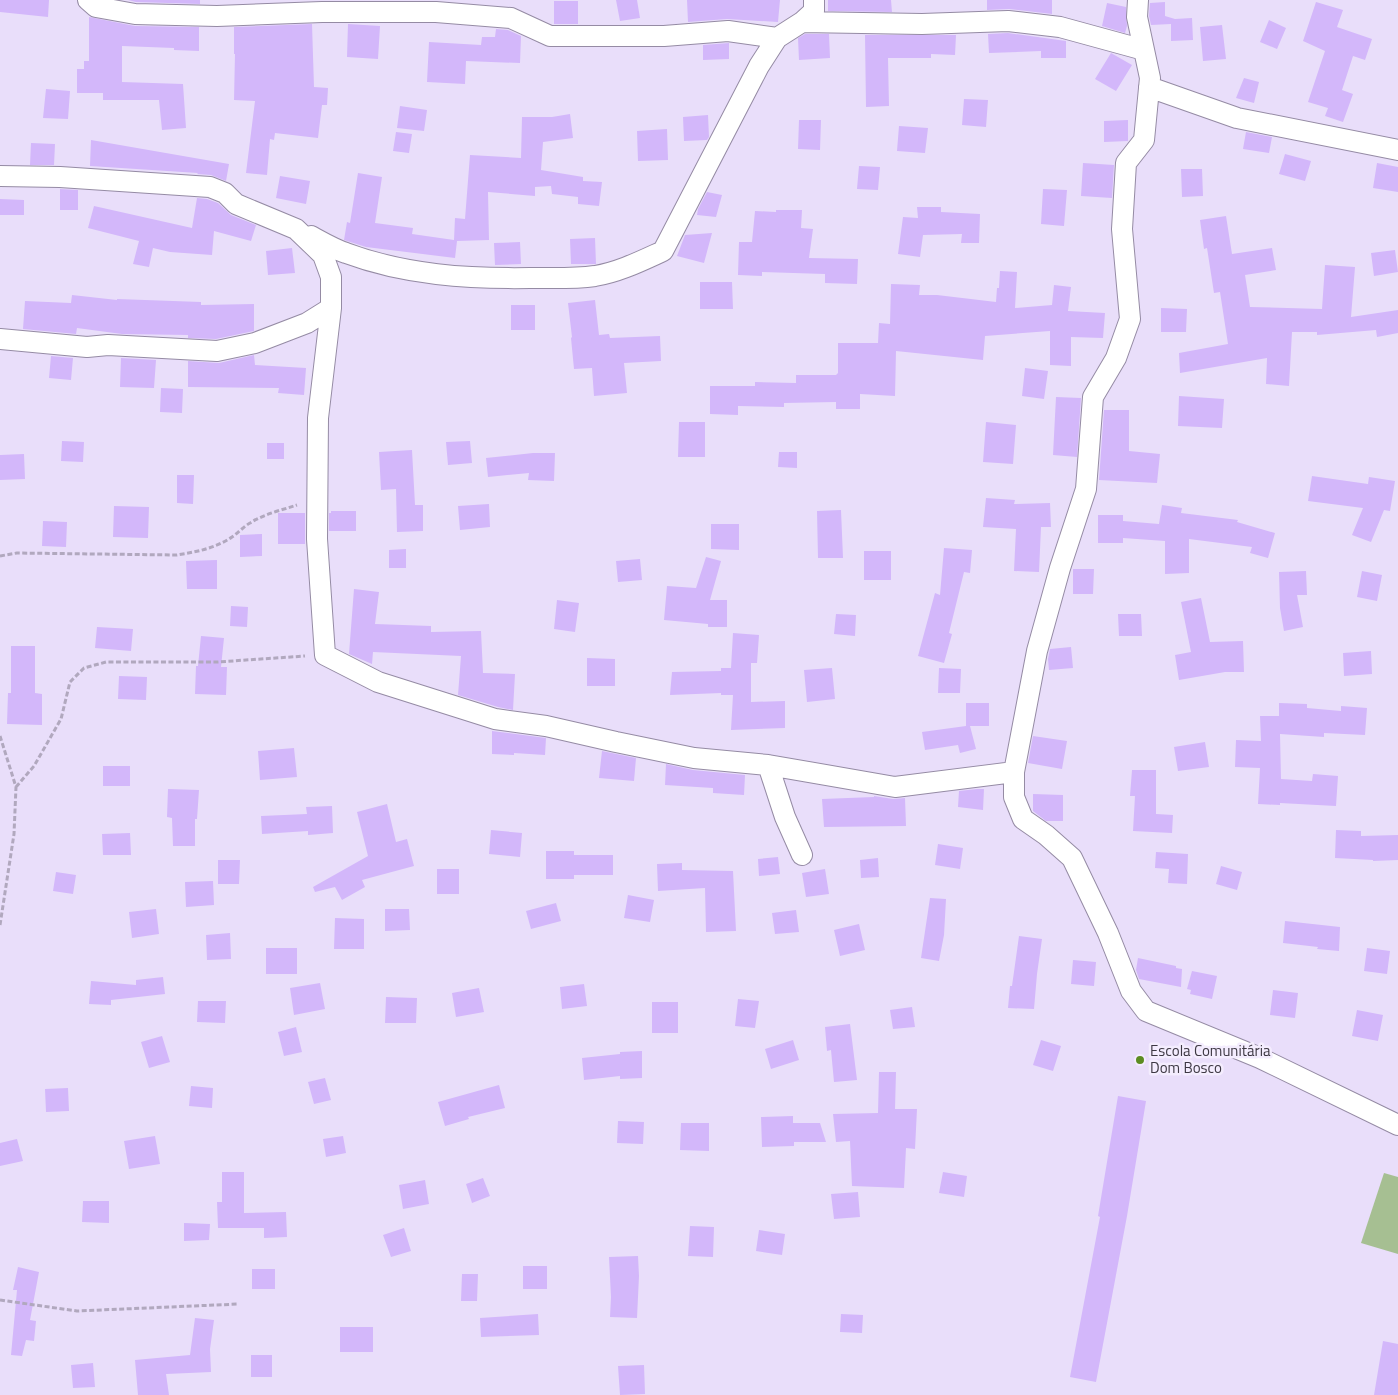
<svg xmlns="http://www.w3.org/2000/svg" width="1398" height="1395" viewBox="0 0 1398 1395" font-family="'Titillium Web',sans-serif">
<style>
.green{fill:#a6bf92}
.building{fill:#d3b7fa}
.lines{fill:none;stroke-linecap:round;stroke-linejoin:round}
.street-casing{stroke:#958ba4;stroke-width:22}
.path{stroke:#b1a8be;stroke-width:3;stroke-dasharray:5 2.5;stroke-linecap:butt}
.street{stroke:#fff;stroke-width:20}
.poi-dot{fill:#5c8c21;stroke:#f4edfe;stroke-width:2}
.labels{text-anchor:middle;stroke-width:5;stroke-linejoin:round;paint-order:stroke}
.poi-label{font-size:15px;fill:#3d3843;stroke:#f4edfe;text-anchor:start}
</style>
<rect width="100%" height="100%" fill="#e9defa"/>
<path class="green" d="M1384 1173 1398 1177V1254L1361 1243Z"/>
<path class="building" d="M0 0H49L48 17 0 12Z
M128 0H200V4L136 2Z
M616 0H637L640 18 620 21Z
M687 0H780L778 22 727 19 688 22Z
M828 0H891L892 12 828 11Z
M987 0H1052V14L1009 9 987 10Z
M554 1H578V24H554Z
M1165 2V16L1175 19 1192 18 1193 40 1171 41V24L1151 25 1149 16 1150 3Z
M1316 2 1343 10 1337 27 1372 39 1365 60 1353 56 1342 90 1353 94 1343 122 1325 116 1328 108 1308 102 1325 51 1303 41Z
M1107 3 1126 7 1127 26 1125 33 1102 26Z
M89 17 135 26 199 27V51L174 50V48L122 46V82L183 84 186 128 162 130 159 100H103V93H77V69H84V61H89Z
M1269 20 1286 28 1277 49 1260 42Z
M312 24 314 87 328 88 327 105H322L318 138 275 133 274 140 270 139 267 175 246 173 255 101 234 100 235 54H234V27Z
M348 24 380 26 378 59 347 57Z
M1222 25 1226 59 1203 61 1200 27Z
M496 29 508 30 521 36 520 63 466 61 465 84 427 82 429 42 481 45 482 37H495Z
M1008 33 1066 41V58H1041V51L989 53 988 34Z
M805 34H829L830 58 799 60 798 38Z
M865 35H956L955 55 931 54V58H888L889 106 866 107Z
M729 43V59L703 60V45Z
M1111 53 1132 65 1116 91 1095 79Z
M1244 78 1259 82 1254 103 1236 98Z
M46 89 70 91 68 119 43 118Z
M964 99 988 100 986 127 962 125Z
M400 106 427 110 424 131 397 128Z
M570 114 573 138 543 142 541 170 583 177V181L602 182 599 206 578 204V197L552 194 551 186 535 187V196L488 192 489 240 457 241 455 258 366 247 344 240 347 222 350 223 358 173 382 177 375 223 413 228 412 234 454 240 455 218 465 219 470 155 521 158 522 117H552Z
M708 115 709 137 707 140 684 141 683 117Z
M799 120H821L820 150 798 149Z
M1128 120V141L1104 142V121Z
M899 126 928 128 925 153 897 151Z
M667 129 668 160 638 161 637 131Z
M396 132 412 134 409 153 393 151Z
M1246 132 1272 137 1269 153 1243 149Z
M91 140 229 164 226 181 211 175 197 174 198 173 90 166Z
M31 143 55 144 54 165H30Z
M1285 154 1311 161 1305 181 1279 174Z
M1083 163 1114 165 1112 198 1081 196Z
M1377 163 1398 167V192L1373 188Z
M859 166 880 167 878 190 857 189Z
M1181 169H1202L1203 196 1182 197Z
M280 176 310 181 306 204 276 198Z
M60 189 78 190V210H60Z
M1043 189 1067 190 1064 226 1041 224Z
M707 192 722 195 716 217 697 215 698 209Z
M197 198 207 199 218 203 231 215 256 225 251 241 214 231 212 255 170 252 153 248 149 267 133 264 139 241 88 228 94 206 192 228Z
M0 199 24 200V215H0Z
M917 207H941V212L980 214 979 243H961L962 234 923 235 920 257 898 254 903 217 918 218Z
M776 210H802L801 228 813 229 809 258 858 259 857 284 825 283V274L762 272V276L738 275 739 242H752L755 211 776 212Z
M1226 216 1232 254 1272 248 1276 270 1245 275 1250 307 1322 309 1325 265 1355 267 1351 317 1398 310V333L1377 337 1376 330 1317 335V332H1292L1289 386 1266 384 1267 358 1180 373 1179 353 1228 344 1220 292 1214 293 1207 248 1204 249 1200 220Z
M712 233 704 263 677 256 685 235Z
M595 238 596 264H571L570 239Z
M520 242 521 264 495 265 494 243Z
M292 248 295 273 268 275 266 251Z
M1395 250 1398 272 1374 276 1371 253Z
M1000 271 1017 272 1015 308 1052 305 1054 285 1071 287 1068 311 1105 313 1103 338 1071 337V366L1050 365V331L985 336 983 360 896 351 895 396 860 394V409H836V402L784 403V407L738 406V415L710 414V386H755V382L796 383V375H836L838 373V343H878L879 323 890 324 891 284 920 285 919 295H937L996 302 997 288H999Z
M700 282H732L733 309H700Z
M72 295 117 300V299L201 302V305L254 304V331L216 339 188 338V335L122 334 77 328 76 334 23 329 25 301 71 303Z
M595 300 599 335 609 334 610 338 660 336 661 361 624 363 627 393 594 396 592 368 574 369 571 338 572 337 568 303Z
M511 305H535V330H511Z
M1161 308 1187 309 1186 332H1161Z
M254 355 255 365 306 368 304 395 278 393 279 388 188 387V361L219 363Z
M51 356 73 358 71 380 49 378Z
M121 358 156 360 154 388 120 387Z
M1025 368 1048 371 1044 399 1022 396Z
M161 388 183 389 182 413 160 412Z
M1179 396 1224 399 1222 428 1178 426Z
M1056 397 1081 398 1077 457 1053 455Z
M1104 410H1129V451L1160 454 1157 483 1099 480Z
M679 422H705V457H678Z
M986 422 1016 425 1013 464 983 462Z
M62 441 84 442 83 462 61 461Z
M470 441 472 463 448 465 446 442Z
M267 443H284V459H267Z
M412 450 415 505H423V531L397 532 396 489 381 490 379 452Z
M779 452H797V468L778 467Z
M533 453H555L554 481 528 480 529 473 488 477 486 458Z
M24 454 25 479 0 480V455Z
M177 475H194L193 504 177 503Z
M1312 476 1368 484 1369 477 1395 481 1390 511 1384 510 1371 542 1352 535 1363 508 1308 501Z
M986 498 1015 500 1014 504 1050 503 1051 527H1041L1039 572 1014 571 1016 529 983 527Z
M489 504 490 527 460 530 458 506Z
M1162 505 1182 508 1181 513 1238 520 1237 522 1275 533 1268 558 1250 553 1252 547 1189 539V573L1165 574V541L1123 538V543H1098V515H1123V521L1159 524Z
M114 506 149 507 148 538 113 537Z
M841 510 843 558H818L817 511Z
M331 511H356V531H329V513H331Z
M278 513H305V544H278Z
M43 521 67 522 66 547 42 546Z
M711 524H739V550L711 549Z
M262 534V556L240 557V535Z
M944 548 972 550 970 573 964 572 949 633 952 634 944 663 918 656 935 593 940 595Z
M406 549V568H389V550Z
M864 551H891V580H864Z
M706 557 721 561 710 600H727V627H708V624L664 620 667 586 696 588Z
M640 559 642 580 618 582 616 561Z
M217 560V589H187L186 561Z
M1073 569H1094L1093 594H1073Z
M1306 571 1307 595H1297L1303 627 1284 631 1280 608 1279 572Z
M1362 571 1382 575 1377 601 1357 597Z
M354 589 379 592 375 624 431 626V632L481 631 483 673 515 674 513 710 498 707 458 695 461 656 373 652 372 664 349 654Z
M1201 598 1210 642 1243 641 1244 672H1225L1179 680 1175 655 1191 652 1181 602Z
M557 600 579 603 575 632 554 629Z
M231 606 248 607 247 627 230 626Z
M836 614 856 615 855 636 834 634Z
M1118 614H1141L1142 636H1119Z
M97 627 133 629 131 651 95 648Z
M733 633 759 635 757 663H751V702L785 701V728L731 730 733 695H721V693L670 695 672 672 721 671V668H731Z
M201 636 224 638 221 667H227L226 695 195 694 196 666H198Z
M11 646H35V693L42 694V725L7 724 8 693H11Z
M1071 647 1073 668 1049 670 1048 659 1050 649Z
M1371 651 1372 674 1344 676 1343 653Z
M587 658 615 659V686H587Z
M832 668 835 699 807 702 804 670Z
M939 668 961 669 960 693H938Z
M119 676 147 677 146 700 118 699Z
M966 703H989V726H970L976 749 960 753 958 745 925 750 922 732 966 726Z
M1279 703 1307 704V708L1341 711V706L1367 708 1365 735 1324 733V737L1280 734 1281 779 1312 781 1313 774 1338 776 1336 806 1280 803V805L1258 804 1260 768 1235 767 1236 740 1261 741 1260 716H1279Z
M492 731 546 738 545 755 514 753V755L492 754Z
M1033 736 1067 741 1062 769 1028 763Z
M1205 742 1209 767 1178 771 1174 747Z
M294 748 297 777 260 780 258 751Z
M602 751 636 758 634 781 599 778Z
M666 764 693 770 745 775 744 795 713 793V788L665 785Z
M103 766H130V786H103Z
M1132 770H1156V814L1173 815 1172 833 1133 831 1135 796H1130Z
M168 789 199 790 197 819H195V846H173L172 818 167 817Z
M977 789H984L983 810 958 807 959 791Z
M1033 794 1063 795V821H1046L1033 811Z
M874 796 893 799 905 798 906 826 824 827 822 799 874 797Z
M387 804 396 842 407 839 414 866 362 880 365 887 342 900 335 887 315 892 313 887 368 856 357 812Z
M332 806 333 833 308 835V831L262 834 261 816 307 814 306 807Z
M491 830 522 833 520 857 489 854Z
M1336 830 1361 831V836L1398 835V860L1373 861V860L1335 858Z
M130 833 131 855H103L102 834Z
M938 844 963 848 960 869 935 865Z
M546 851H574V855H613V875H574V879H546Z
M1156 852 1188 854 1187 884 1168 883 1169 869 1155 868Z
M778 857 780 874 759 876 758 859Z
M878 858 879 877 861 878 860 860Z
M218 860H240L239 884H218Z
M682 863V870L733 871 736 931 706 932 705 888 658 891 657 864Z
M1221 866 1242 872 1237 890 1216 884Z
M437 869H459V894H437Z
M825 869 829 894 806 897 802 873Z
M56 872 76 875 73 894 53 891Z
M213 881 214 905 186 907 185 882Z
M628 895 654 900 650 922 624 918Z
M930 898 946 899 944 935 939 961 921 958Z
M556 903 561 921 531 929 526 911Z
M156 909 159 934 132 938 129 912Z
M385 909H409L410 930 385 931Z
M796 910 799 932 775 934 772 913Z
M335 918 364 919V949H334Z
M1285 921 1340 927 1339 951 1317 949 1318 947 1283 943Z
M859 924 865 950 840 956 834 930Z
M230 933 231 959 207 960 206 935Z
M1019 936 1042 939 1037 974 1034 1009 1008 1008 1010 986H1012Z
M266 948H297V974H266Z
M1367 948 1390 951 1387 974 1364 971Z
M1138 958 1176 966V968L1182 969 1181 987 1139 979 1136 970Z
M1073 960 1096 962 1094 986 1071 984Z
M1192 971 1217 976 1212 999 1190 994 1191 990 1187 989Z
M163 977 165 994 111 1000V1005L89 1004 91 981 136 985V980Z
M320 983 325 1009 294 1015 290 988Z
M584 984 587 1006 562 1009 560 987Z
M479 988 484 1012 456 1017 452 993Z
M1273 990 1298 993 1295 1018 1270 1015Z
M386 997 417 998 416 1023H385Z
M738 999 759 1001 755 1028 735 1026Z
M198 1001H226L225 1023 197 1022Z
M652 1002H678V1033H652Z
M912 1007 915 1027 893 1029 890 1010Z
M1357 1010 1383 1015 1378 1041 1352 1036Z
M850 1024 857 1080 834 1082 831 1050 827 1051 825 1027Z
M296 1027 302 1052 284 1056 278 1032Z
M162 1036 170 1062 149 1068 141 1042Z
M793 1040 799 1060 771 1069 765 1049Z
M1041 1040 1061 1046 1053 1071 1033 1065Z
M642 1051V1078L620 1079V1076L584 1080 582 1058 620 1054V1052Z
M879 1072H896L895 1109H917L915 1149 906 1148 904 1188 852 1186 850 1141 836 1142 833 1114 878 1113Z
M325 1078 331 1100 314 1104 308 1082Z
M499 1085 505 1108 468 1117 469 1119 445 1126 438 1102Z
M191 1086 213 1088 212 1108 189 1106Z
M68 1088 69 1111 46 1112 45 1089Z
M1118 1096 1146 1101 1127 1216 1096 1382 1070 1377 1100 1217 1098 1216Z
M793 1116V1123H820L826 1142H794V1146L762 1147 761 1117Z
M618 1121 644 1122 643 1144 617 1143Z
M681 1123H709V1151L680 1150Z
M155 1136 160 1164 129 1169 124 1141Z
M343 1136 346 1153 326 1157 323 1139Z
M17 1139 23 1161 0 1166V1143Z
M222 1172H244V1213L286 1212 287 1237 264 1238V1228H218L217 1202H222Z
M943 1172 967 1176 964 1197 939 1193Z
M483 1178 490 1196 472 1203 466 1184Z
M425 1180 429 1204 403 1209 399 1185Z
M858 1192 860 1217 834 1219 831 1194Z
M83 1201H109V1223L82 1222Z
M184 1223 210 1224 209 1240 184 1241Z
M690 1226 714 1227 713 1257 688 1256Z
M404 1228 411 1251 391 1257 383 1235Z
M759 1230 785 1234 782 1255 756 1251Z
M638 1256 639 1276 637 1318 610 1317 611 1297 609 1257Z
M523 1266H547V1289H523Z
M18 1267 39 1272 30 1320 36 1321 34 1341 26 1340 22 1356 11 1355 17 1290H13Z
M252 1269H275V1289H252Z
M462 1274H478L477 1301H461Z
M538 1314 539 1335 481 1337 480 1318Z
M841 1314 863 1315 862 1333 840 1332Z
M195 1318 214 1320 210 1349 211 1372 166 1374 169 1395H138L135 1360 190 1355Z
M340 1327H373V1352H340Z
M1383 1341 1398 1344V1395H1374Z
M251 1355H272V1377H251Z
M93 1363 95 1387 73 1388 71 1365Z
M644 1365 645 1394 620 1395 618 1366Z"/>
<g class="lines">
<defs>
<path id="street" d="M88 0 96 7 135 14 217 16 322 12H436L511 18 550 36H664L728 31 777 38 802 22 814 11V0
M1138 0 1137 17 1150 78 1144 140 1126 163 1122 229 1130 319 1116 358 1093 397 1086 489 1060 568 1037 651 1014 772V797L1023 819 1046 835 1072 858 1108 933 1131 991 1146 1011 1260 1058 1398 1125
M802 22 922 24 1008 21 1060 27 1144 50
M1149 87 1237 118 1398 150
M0 176 60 177 210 187 225 193 236 204 296 229 323 255 331 277V308L318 418 317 539 325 655 378 682 495 719 546 726 616 742 694 758 768 765 895 787 1014 772
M311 236C322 242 334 249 346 253 405 275 468 279 530 278 551 278 574 279 595 276 619 272 641 261 663 251L759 66 777 38
M0 339 87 347 108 345 217 351 255 343 307 323 331 308
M768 765 785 817 802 855"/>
</defs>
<use href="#street" class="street-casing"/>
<path class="path" d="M0 556 17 553 177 555C196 552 216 548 232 537 238 533 243 527 250 523 264 514 282 510 297 505
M0 736 16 787 14 834 0 925
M16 787 34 766 61 719 70 682 84 668 106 662H217L305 656
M0 1300 77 1311 239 1304"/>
<use href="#street" class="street"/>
</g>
<circle class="poi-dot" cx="1140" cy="1060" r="5"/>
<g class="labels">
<g class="poi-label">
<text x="1150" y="1056">Escola Comunitária<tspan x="1150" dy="17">Dom Bosco</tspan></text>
</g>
</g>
</svg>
